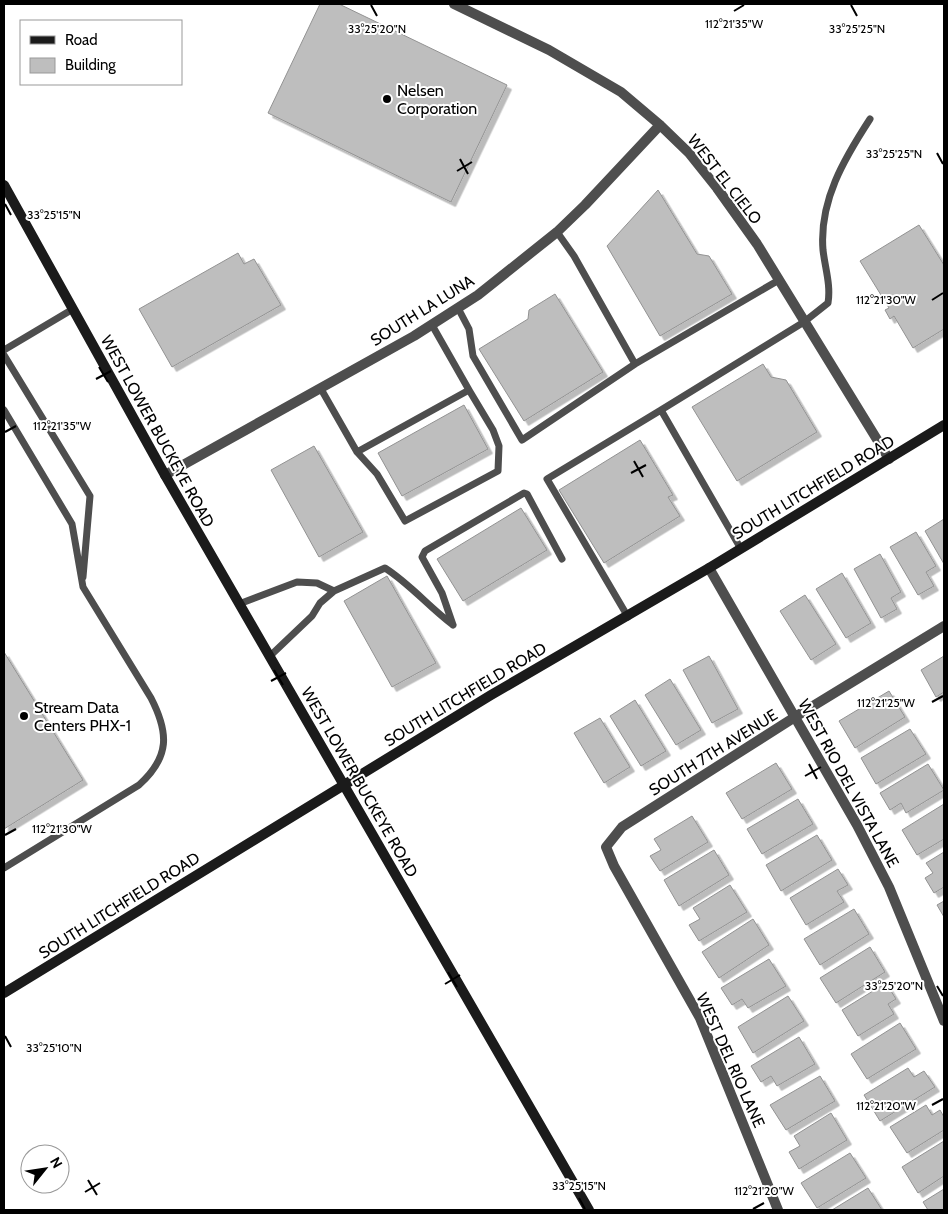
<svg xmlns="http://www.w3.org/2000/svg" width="948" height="1214" viewBox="0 0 948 1214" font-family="Cabin,sans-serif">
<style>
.building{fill:#bebebe;stroke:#929292;filter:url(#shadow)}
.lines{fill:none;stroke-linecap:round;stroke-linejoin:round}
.lane{stroke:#4e4e4e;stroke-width:7}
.street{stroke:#4e4e4e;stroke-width:10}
.secondary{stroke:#1b1b1b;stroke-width:10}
.ticks{fill:none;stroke:#000;stroke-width:2}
.poi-dot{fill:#000;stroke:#fff;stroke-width:2}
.labels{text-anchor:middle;stroke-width:4;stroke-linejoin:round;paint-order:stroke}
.poi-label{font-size:16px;fill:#000;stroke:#fff;text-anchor:start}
.street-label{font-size:16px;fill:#000;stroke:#fff}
.ticks-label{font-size:12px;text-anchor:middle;fill:#000;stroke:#fff;stroke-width:4;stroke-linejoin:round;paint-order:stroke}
</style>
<defs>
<filter id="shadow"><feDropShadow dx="4.5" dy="4.5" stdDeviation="0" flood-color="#0004"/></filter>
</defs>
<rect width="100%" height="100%" fill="#fff"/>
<path class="building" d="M320 4H339L507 85 451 202 268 113Z
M658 190 697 254 709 256 732 294 660 336 607 246Z
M919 225 944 265V329L913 348 894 316 890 319 885 310 889 308 860 261Z
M238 253 244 264 254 259 281 305 172 367 139 309Z
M555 294 603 372 524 421 479 349 528 319 529 310Z
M763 364 771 377 786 380 817 432 737 481 692 407Z
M464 405 488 449 402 496 378 453Z
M640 440 673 495 668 497 680 516 604 563 559 490Z
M314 446 363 532 319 557 271 470Z
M521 508 547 550 463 601 437 559Z
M944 519V564L925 531Z
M916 532 936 566 926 572 934 586 918 595 890 547Z
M880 554 901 592 891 598 897 609 881 618 854 569Z
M842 573 871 623 846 638 816 589Z
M387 576 436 663 392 687 344 601Z
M805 595 836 644 811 660 780 611Z
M4 652 83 780 4 829Z
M709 656 738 709 712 723 683 670Z
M944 656V692L936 697 921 670Z
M670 679 701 730 676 745 645 695Z
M889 691 905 717 855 748 839 721Z
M635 700 666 751 641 766 610 716Z
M600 718 630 767 604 783 574 733Z
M910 729 926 754 876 784 861 758Z
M776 763 792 789 742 819 726 793Z
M928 764 944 790 906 813 901 803 890 810 880 793Z
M798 799 813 824 762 854 747 829Z
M944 804V839L917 855 902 830Z
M692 816 708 842 660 871 650 856 661 850 654 839Z
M817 835 832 860 781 891 766 865Z
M714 850 729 875 679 906 664 880Z
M944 852V887L934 893 925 878 933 873 926 863Z
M838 869 848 885 837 891 844 902 806 925 790 898Z
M730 885 747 912 699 941 689 925 700 919 693 908Z
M944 901V917L937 905Z
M854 909 869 934 820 965 804 939Z
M753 919 769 945 719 978 702 952Z
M870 947 885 972 836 1003 820 978Z
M769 959 786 986 748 1008 742 999 732 1005 721 988Z
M886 983 896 999 888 1004 894 1014 858 1036 842 1010Z
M788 996 804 1021 753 1053 738 1027Z
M900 1023 916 1049 867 1079 851 1054Z
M799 1037 815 1064 777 1086 771 1076 761 1082 751 1066Z
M908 1068 914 1077 924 1071 935 1087 880 1121 864 1095Z
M820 1076 835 1101 786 1130 770 1105Z
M926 1105 932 1115 940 1110 944 1117V1130L907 1153 890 1127Z
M831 1113 847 1140 799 1169 789 1152 800 1146 794 1136Z
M944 1141V1176L918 1193 902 1167Z
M850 1153 866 1178 817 1208 801 1183Z
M868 1188 882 1210H832Z
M944 1189V1210H928L923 1202Z"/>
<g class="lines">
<path class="lane" d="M557 232 574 256 635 364 779 280
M458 308 469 329 473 356 522 440 635 364
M4 350 73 309
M4 355 90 496 83 577
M321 389 357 452 469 390 432 325
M4 410 72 524 83 587 151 698C169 733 170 757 139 785L4 868
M357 452 377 474 405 521 498 471 499 446 493 430 469 390
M741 549 661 410 804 322 828 303C831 285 825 268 823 250 819 201 844 159 870 119
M239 604 297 582 317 583 334 591
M628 617 547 479 661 410
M453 625 442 593 422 557 425 551 524 493 527 494 562 559
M270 656 312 616 320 603 334 591 385 568C410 584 429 607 453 625"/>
<path class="street" d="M454 4 549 50 621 92 660 125 689 153 717 188 757 244 889 459
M165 475 414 336 478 295 557 232 585 205 660 125
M709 568 857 825 889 887 944 1021
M778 1210 700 1018 614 866 606 847 622 827 795 717 944 626"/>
<path class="secondary" d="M4 185 165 475 589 1210
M4 993 491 695 709 568 944 425"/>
</g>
<path class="ticks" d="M371 5 377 16M851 5 857 16M734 11 744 5M937 153 943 164M460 159 468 174M457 171 472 162M5 204 11 215M932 300 943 293M99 367 108 382M96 379 111 371M5 432 16 426M634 461 643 477M631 473 646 465M274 670 283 685M271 681 286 673M932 702 943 696M809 764 817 779M805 776 821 767M5 835 16 829M448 972 457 987M445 984 460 975M937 986 943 996M5 1036 11 1047M932 1105 943 1099M88 1180 97 1195M85 1192 100 1183M579 1198 585 1209M753 1209 764 1203"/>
<g class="poi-dot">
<circle cx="387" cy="99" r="5"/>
<circle cx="24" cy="716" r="5"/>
</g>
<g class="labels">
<g class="poi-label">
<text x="397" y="96">Nelsen<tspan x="397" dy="18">Corporation</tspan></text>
<text x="34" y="713">Stream Data<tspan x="34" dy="18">Centers PHX-1</tspan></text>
</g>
<g class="street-label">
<text transform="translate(725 179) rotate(52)" y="6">WEST EL CIELO</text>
<text transform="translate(422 310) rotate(-32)" y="6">SOUTH LA LUNA</text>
<text transform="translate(158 431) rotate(61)" y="6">WEST LOWER BUCKEYE ROAD</text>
<text transform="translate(813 487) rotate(-31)" y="6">SOUTH LITCHFIELD ROAD</text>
<text transform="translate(465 694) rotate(-31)" y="6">SOUTH LITCHFIELD ROAD</text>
<text transform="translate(713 752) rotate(-32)" y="6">SOUTH 7TH AVENUE</text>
<text transform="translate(360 782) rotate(60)" y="6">WEST LOWER BUCKEYE ROAD</text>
<text transform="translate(849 783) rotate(61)" y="6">WEST RIO DEL VISTA LANE</text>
<text transform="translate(119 905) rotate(-32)" y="6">SOUTH LITCHFIELD ROAD</text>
<text transform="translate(731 1060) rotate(66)" y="6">WEST DEL RIO LANE</text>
</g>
</g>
<g class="ticks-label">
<text x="734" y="28">112°21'35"W</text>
<text x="377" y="33">33°25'20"N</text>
<text x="857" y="33">33°25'25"N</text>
<text x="894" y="158">33°25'25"N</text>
<text x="54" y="219">33°25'15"N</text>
<text x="886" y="304">112°21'30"W</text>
<text x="62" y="430">112°21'35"W</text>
<text x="886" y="707">112°21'25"W</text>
<text x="62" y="833">112°21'30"W</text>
<text x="894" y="990">33°25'20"N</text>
<text x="54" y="1052">33°25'10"N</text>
<text x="886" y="1110">112°21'20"W</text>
<text x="579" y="1190">33°25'15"N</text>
<text x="764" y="1195">112°21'20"W</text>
</g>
<rect width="948" height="1214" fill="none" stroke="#000000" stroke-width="10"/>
<rect x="20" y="20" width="162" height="65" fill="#ffffff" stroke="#999999"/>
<rect x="30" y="36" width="25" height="8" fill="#1b1b1b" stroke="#999999"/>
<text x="65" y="45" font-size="15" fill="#000000">Road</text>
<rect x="30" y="58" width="25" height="15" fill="#bebebe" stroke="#999999"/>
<text x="65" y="70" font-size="15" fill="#000000">Building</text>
<g transform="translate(45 1169) rotate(60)"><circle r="24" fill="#ffffff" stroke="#999999"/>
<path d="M0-4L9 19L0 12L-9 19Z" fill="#000000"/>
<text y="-8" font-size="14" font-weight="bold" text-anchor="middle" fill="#000000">N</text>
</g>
</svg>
